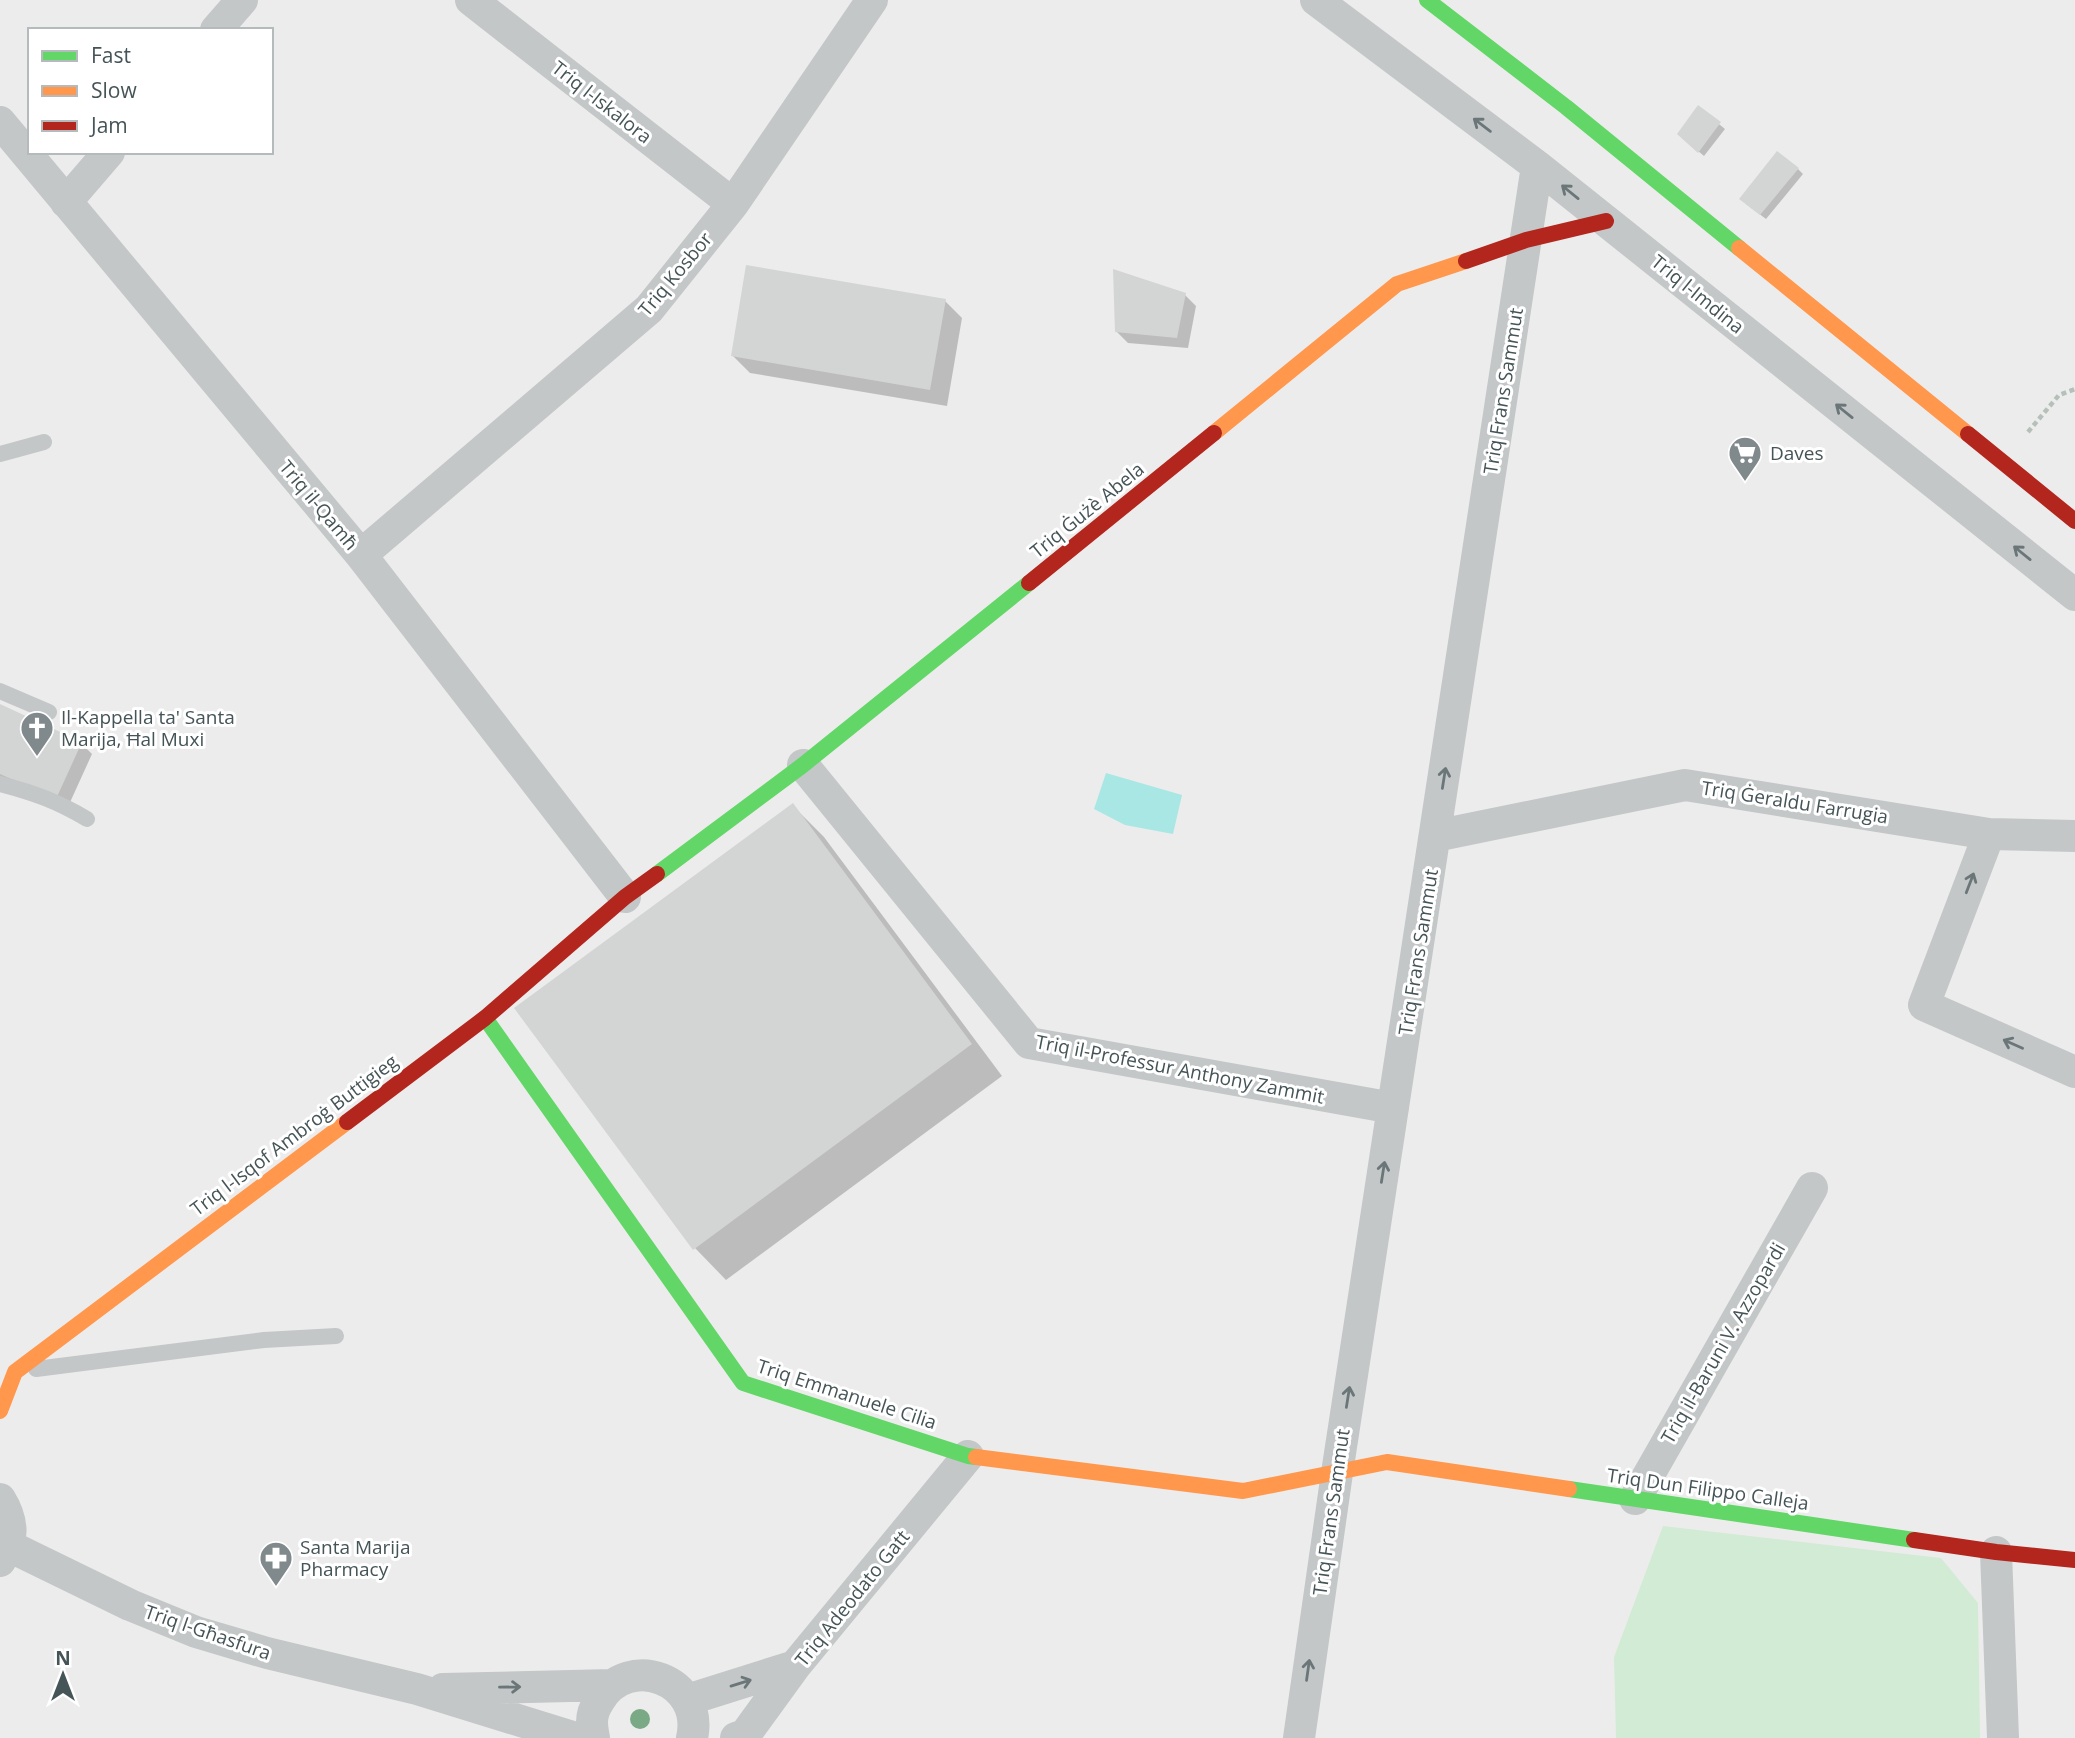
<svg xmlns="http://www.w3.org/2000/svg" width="2075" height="1738" viewBox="0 0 2075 1738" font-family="'Open Sans',sans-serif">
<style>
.green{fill:#d2ebd4}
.water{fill:#a8e7e4}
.shadow{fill:#0003}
.building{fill:#d3d4d4}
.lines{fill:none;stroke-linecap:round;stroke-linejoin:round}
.path{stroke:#b4c0b9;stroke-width:4.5;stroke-dasharray:5 3.5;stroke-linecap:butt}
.lane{stroke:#c3c7c8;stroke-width:16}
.street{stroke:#c3c7c8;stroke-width:32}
.fast{stroke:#63d668;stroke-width:16}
.slow{stroke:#ff974d;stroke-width:16}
.jam{stroke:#b3261e;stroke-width:16}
.tree{fill:#7aa985}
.oneway{stroke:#6b7679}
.labels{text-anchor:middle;stroke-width:6;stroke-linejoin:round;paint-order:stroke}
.street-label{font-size:19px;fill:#455457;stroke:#fff}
.poi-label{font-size:19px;fill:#455457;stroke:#fff;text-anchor:start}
</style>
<rect width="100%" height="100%" fill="#edecec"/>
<path class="green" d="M1663 1526 1941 1558 1978 1603 1980 1738H1616L1614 1657Z"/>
<path class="water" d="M1106 773 1182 795 1173 834 1125 825 1094 809Z"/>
<path class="shadow" d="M1698 107 1725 129 1704 156 1684 139Z
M1798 169 1803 174 1766 219 1746 204Z
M1185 295 1196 306 1188 348 1128 343 1117 332Z
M945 301 962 318 947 406 750 373 733 356Z
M0 706 81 743 92 754 67 809 0 778Z
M793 806 824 837 1002 1076 726 1280 695 1248Z"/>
<path class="building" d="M1698 105 1721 122 1698 153 1677 134Z
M1777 151 1799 168 1760 215 1739 199Z
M746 265 946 299 930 390 731 356Z
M1113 269 1186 293 1177 338 1115 332Z
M0 704 82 742 56 799 0 774Z
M793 803 972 1044 693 1250 514 1008Z"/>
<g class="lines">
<path class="path" d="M2028 432 2059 395 2075 389"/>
<path class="lane" d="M0 454 44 442
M0 691 49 712
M0 784C34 793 57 801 87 819
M36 1369 264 1340 336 1336"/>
<path class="street" d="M471 0 733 204
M1316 0 1537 166 2075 595
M216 30 242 0
M0 122 361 555 625 897
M66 202 109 152
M361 555 649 309 733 204 872 0
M803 765 1029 1043 1393 1108
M1989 834 1924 1005 2075 1072
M1435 836 1685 785 1989 834 2075 836
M0 1499C13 1520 15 1540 0 1561
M1635 1499 1812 1188
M9 1546 130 1605 196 1632 267 1653 417 1689 576 1738
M1996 1552 2003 1738
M443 1689 612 1685
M687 1700 795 1666
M594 1738C593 1733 592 1727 592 1722 592 1715 595 1707 599 1701 628 1651 705 1680 692 1738
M736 1738 745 1735 795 1666 968 1456
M1299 1738 1337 1473 1537 166"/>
<path class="fast" d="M1427 0 1566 107 1739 248
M657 874 803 765 1029 583
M485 1018 743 1383 968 1456 976 1457
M1569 1489 1914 1540"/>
<path class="slow" d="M1739 248 1968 434
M1214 433 1397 284 1466 261
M0 1411 15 1372 347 1122
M976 1457 1243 1491 1387 1462 1569 1489"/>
<path class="jam" d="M1466 261 1526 240 1606 221
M1968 434 2075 521
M1029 583 1214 433
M347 1122 485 1018 625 897 657 874
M1914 1540 1996 1552 2075 1560"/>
</g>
<circle class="tree" cx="640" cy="1719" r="10"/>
<defs><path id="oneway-shaft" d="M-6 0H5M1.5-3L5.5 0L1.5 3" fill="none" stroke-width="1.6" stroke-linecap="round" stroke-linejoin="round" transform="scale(1.75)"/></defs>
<g class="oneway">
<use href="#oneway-shaft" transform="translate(1482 125) rotate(-143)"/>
<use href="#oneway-shaft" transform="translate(1570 192) rotate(-141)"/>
<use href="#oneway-shaft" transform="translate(1844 411) rotate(-141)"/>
<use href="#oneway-shaft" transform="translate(2022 553) rotate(-141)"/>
<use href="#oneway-shaft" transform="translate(1444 778) rotate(-81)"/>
<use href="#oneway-shaft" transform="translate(1970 883) rotate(-69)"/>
<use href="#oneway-shaft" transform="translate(2013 1044) rotate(-156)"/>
<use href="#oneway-shaft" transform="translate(1383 1172) rotate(-81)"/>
<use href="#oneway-shaft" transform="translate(1348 1397) rotate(-81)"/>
<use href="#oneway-shaft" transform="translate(1308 1670) rotate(-82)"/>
<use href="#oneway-shaft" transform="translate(741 1683) rotate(-17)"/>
<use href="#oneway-shaft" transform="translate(510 1687) rotate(-1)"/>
</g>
<defs>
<symbol id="supermarket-pin" viewBox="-11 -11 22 30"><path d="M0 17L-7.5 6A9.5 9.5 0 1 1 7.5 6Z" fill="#80898b" stroke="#fff"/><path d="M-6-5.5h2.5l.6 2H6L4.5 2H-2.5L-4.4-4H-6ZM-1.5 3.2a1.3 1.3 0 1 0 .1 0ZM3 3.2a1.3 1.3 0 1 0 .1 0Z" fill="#fff"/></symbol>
<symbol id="church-pin" viewBox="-11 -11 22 30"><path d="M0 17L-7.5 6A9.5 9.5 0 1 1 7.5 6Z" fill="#80898b" stroke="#fff"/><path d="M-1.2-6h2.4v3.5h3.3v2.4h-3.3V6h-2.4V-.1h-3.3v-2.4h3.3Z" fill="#fff"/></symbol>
<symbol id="pharmacy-pin" viewBox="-11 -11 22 30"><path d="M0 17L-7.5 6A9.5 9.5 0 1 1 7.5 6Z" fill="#80898b" stroke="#fff"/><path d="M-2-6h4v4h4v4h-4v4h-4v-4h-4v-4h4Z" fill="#fff"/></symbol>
</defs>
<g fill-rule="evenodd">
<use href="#supermarket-pin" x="1726" y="434" width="38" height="52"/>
<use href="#church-pin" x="18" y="709" width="38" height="52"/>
<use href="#pharmacy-pin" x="257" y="1539" width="38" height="52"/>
</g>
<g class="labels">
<g class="street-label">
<text transform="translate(602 102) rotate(38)" y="7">Triq l-Iskalora</text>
<text transform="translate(675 274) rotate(-50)" y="7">Triq Kosbor</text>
<text transform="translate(1698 294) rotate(39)" y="7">Triq l-Imdina</text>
<text transform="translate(1503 391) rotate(-81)" y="7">Triq Frans Sammut</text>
<text transform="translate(319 505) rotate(50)" y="7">Triq il-Qamħ</text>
<text transform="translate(1087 510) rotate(-39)" y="7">Triq Ġużè Abela</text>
<text transform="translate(1795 802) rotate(9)" y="7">Triq Ġeraldu Farrugia</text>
<text transform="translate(1418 952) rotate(-81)" y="7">Triq Frans Sammut</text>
<text transform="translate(1180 1069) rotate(11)" y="7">Triq il-Professur Anthony Zammit</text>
<text transform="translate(294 1135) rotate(-37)" y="7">Triq l-Isqof Ambroġ Buttigieg</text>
<text transform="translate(1723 1343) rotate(-60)" y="7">Triq il-Baruni V. Azzopardi</text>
<text transform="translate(847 1394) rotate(18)" y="7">Triq Emmanuele Cilia</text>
<text transform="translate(1708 1489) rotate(8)" y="7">Triq Dun Filippo Calleja</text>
<text transform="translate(1331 1512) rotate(-82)" y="7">Triq Frans Sammut</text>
<text transform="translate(852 1598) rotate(-51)" y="7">Triq Adeodato Gatt</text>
<text transform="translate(208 1632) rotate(19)" y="7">Triq l-Għasfura</text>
</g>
<g class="poi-label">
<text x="1770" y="460">Daves</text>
<text x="61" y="724">Il-Kappella ta' Santa<tspan x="61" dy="22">Marija, Ħal Muxi</tspan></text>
<text x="300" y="1554">Santa Marija<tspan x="300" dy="22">Pharmacy</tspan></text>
</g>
</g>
<rect x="28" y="28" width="245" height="126" fill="#ffffff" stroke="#b5bbbc" stroke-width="2"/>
<rect x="42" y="51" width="35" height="10" fill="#63d668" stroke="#b5bbbc" stroke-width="2"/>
<text x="91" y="63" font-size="21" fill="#455457">Fast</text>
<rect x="42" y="86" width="35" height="10" fill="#ff974d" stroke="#b5bbbc" stroke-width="2"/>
<text x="91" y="98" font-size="21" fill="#455457">Slow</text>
<rect x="42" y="121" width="35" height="10" fill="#b3261e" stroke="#b5bbbc" stroke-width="2"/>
<text x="91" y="133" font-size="21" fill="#455457">Jam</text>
<g transform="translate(63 1675)" stroke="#ffffff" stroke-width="5" paint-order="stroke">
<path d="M0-5L12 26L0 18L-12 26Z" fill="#455457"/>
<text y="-10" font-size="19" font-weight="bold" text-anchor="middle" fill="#455457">N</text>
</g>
</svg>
